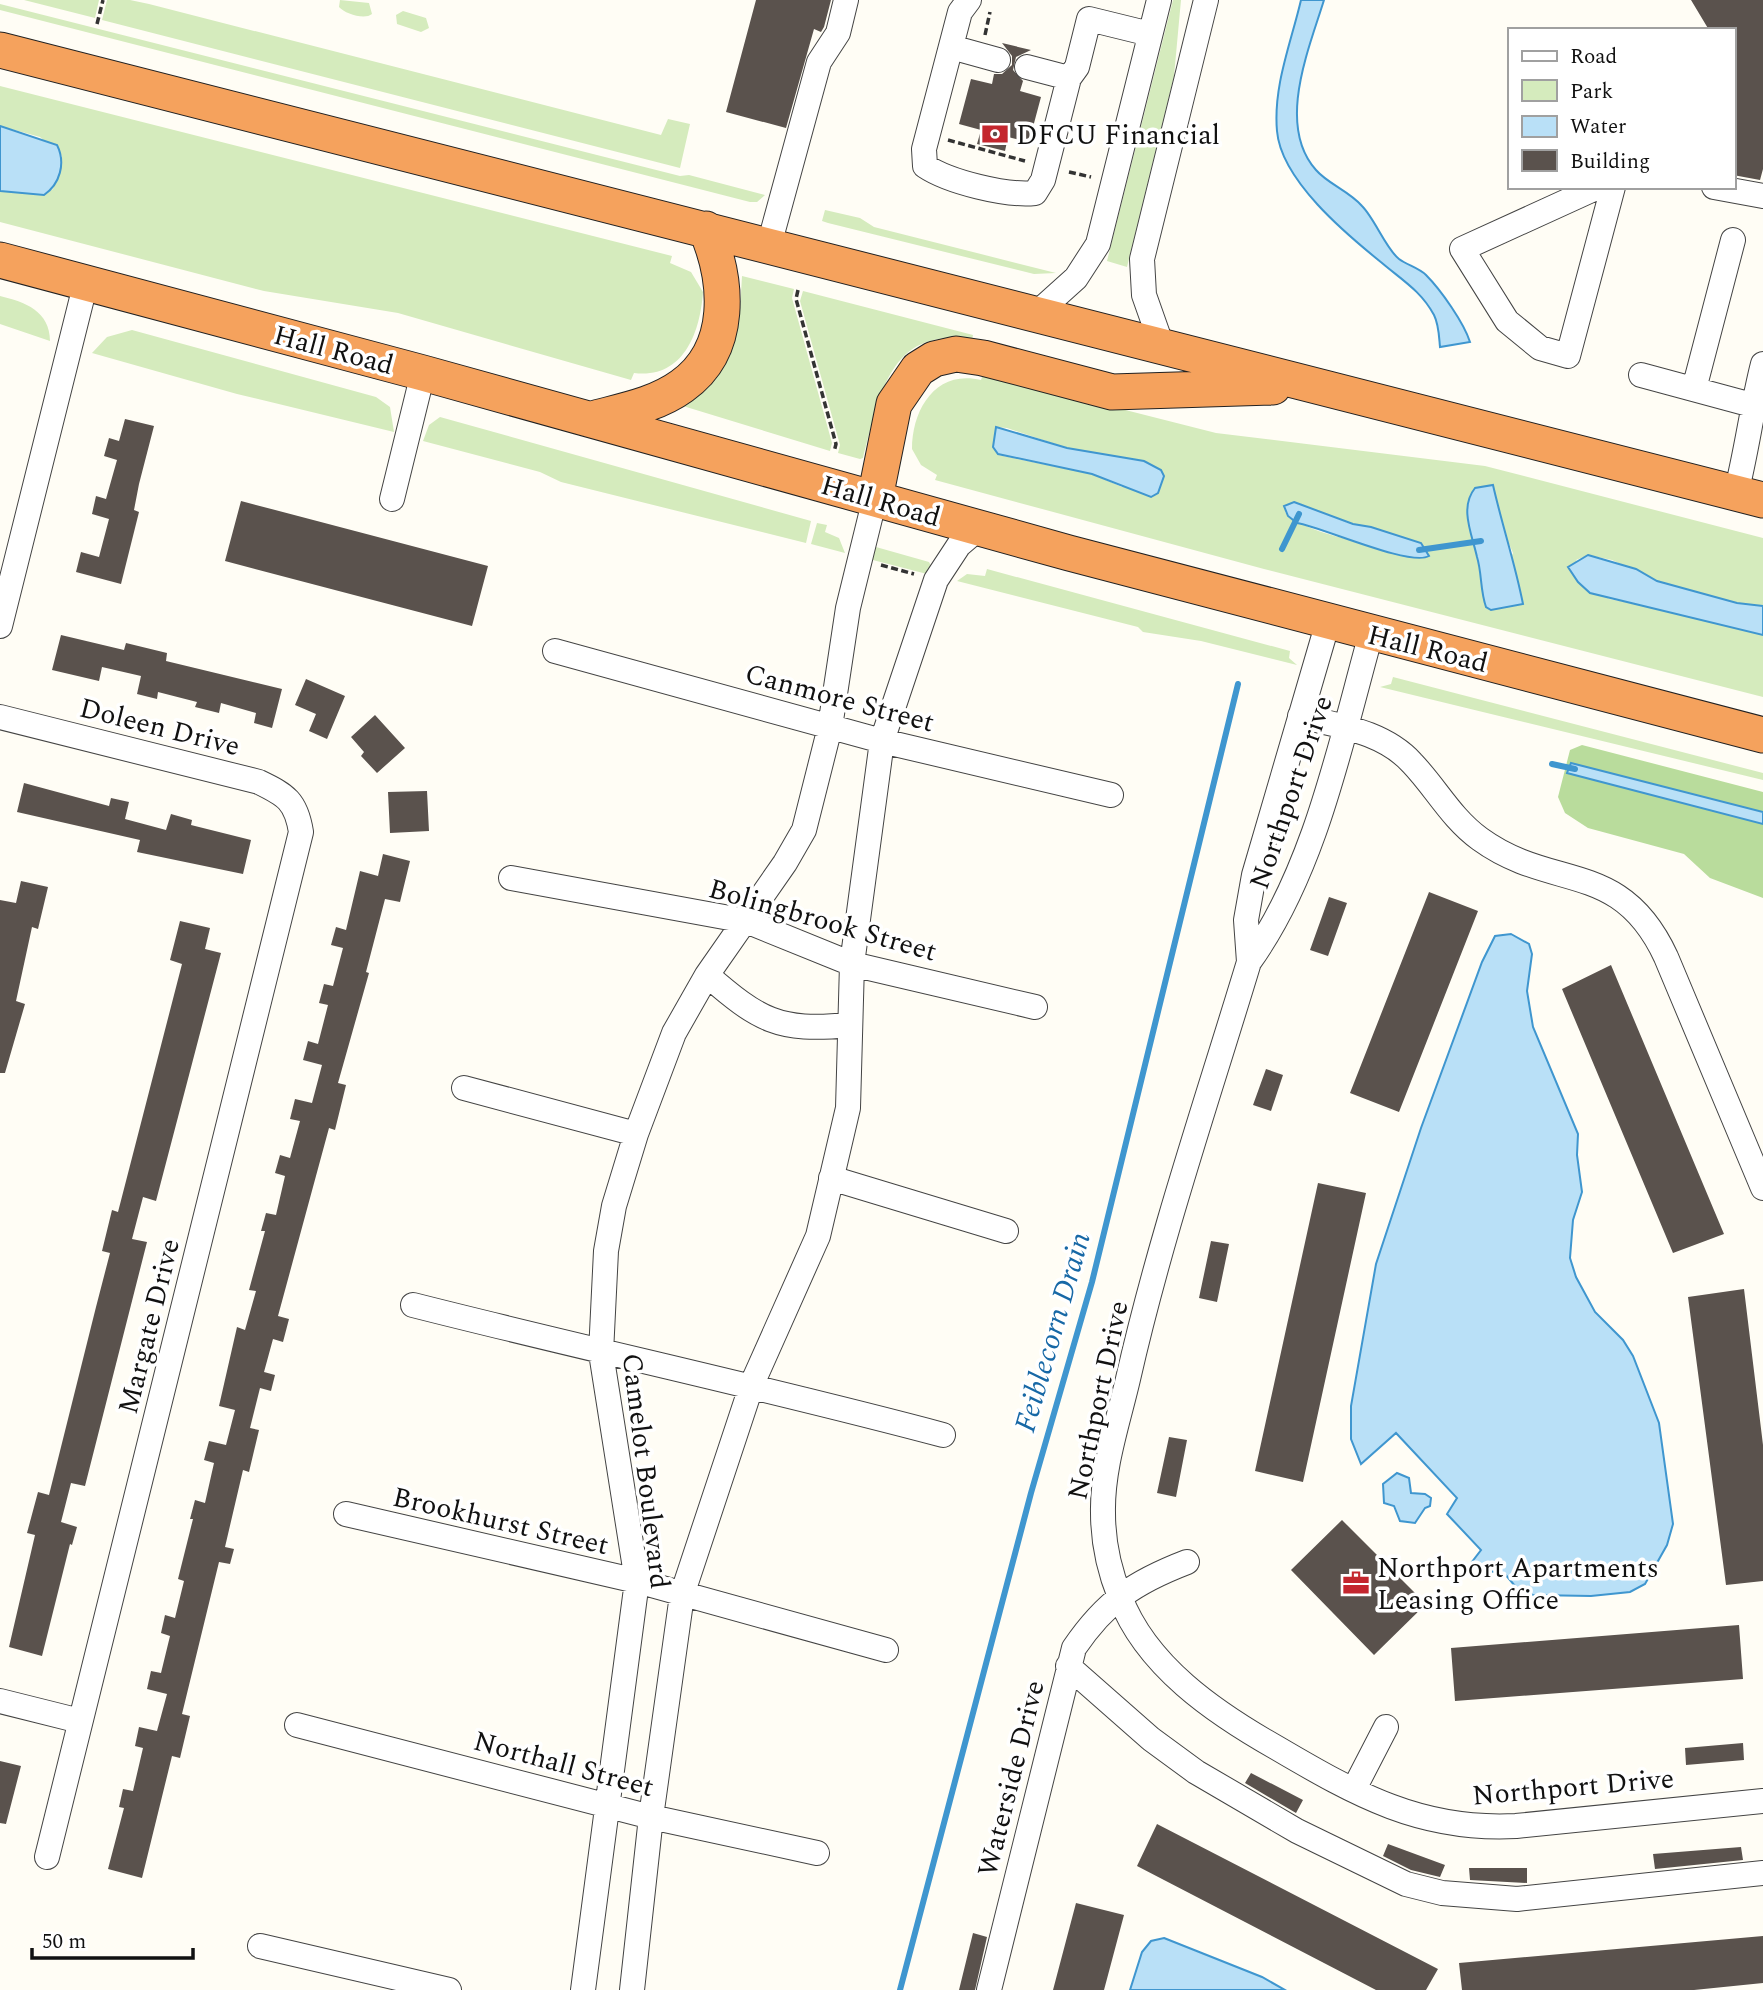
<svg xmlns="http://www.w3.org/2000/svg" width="1763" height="1990" viewBox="0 0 1763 1990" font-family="Spectral,serif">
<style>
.green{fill:#d5ebbd;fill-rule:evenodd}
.forest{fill:#b9dc9c}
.water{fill:#b9e0f7;stroke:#3f96cf;stroke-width:2}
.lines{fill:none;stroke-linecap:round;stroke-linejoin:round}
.stream{stroke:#3f96cf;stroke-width:6}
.building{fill:#5a524d}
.minor-casing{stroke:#444;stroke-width:26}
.highway-casing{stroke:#222;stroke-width:37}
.path{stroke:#333;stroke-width:3.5;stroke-dasharray:7 3.5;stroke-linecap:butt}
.minor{stroke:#fff;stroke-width:24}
.highway{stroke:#f5a25d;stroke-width:35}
.labels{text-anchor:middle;stroke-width:7;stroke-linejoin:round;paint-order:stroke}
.poi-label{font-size:28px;fill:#111;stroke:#fff;text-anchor:start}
.street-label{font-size:28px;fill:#111;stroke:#fff}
.water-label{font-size:30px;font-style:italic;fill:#1768a6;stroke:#fff}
</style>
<rect width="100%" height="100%" fill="#fffdf5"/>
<path class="green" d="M24 0H99L95 18Z
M107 0H130L149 4 661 135 668 119 690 124 680 168 102 20Z
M340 0 369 3 372 14C365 20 345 14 339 7Z
M1173 0H1181L1174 76 1127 267 1107 261Z
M0 4 680 176 689 175 765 195 757 202H750L0 10Z
M403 11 426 18 429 28 421 32 397 24 396 15Z
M0 86 672 256 670 263 691 272 703 292C700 334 683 379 634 373L631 380 398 313 264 291 0 222V191L44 195 53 189 62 156 40 137 0 126Z
M825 210 860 218 874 227 1056 273 1034 274 828 223 822 221Z
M742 276 794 289 792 298 832 443 830 451 683 406 713 381 732 343 740 311Z
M803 291 973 335 972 340C889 325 879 398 863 458L860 459 838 453 840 445 800 301Z
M0 296C25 302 50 311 50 341L0 324Z
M132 330 376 397 390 407 394 432 237 394 92 353 107 337Z
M983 374 1216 433 1485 466 1763 538V606L1737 603 1657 581 1612 560 1588 555 1576 560 1609 599 1679 612 1763 635V697L1264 569 935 480 937 475 921 465 912 449C912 409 936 369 981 380ZM996 427 1007 428 1067 448 1144 461 1122 487 1092 474 998 455 993 446ZM1493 485 1503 530 1513 553 1486 607C1480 590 1482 573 1477 557 1472 534 1459 508 1475 488ZM1294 502 1353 524 1371 527 1421 543 1412 556C1396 555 1384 549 1368 545 1340 536 1308 533 1285 512Z
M440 417 811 521 806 543 561 482 540 472 423 441 429 425Z
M817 523 827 525 825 532 839 538 845 553 811 544Z
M876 547 929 562 931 566 927 574 869 559Z
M987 569 1290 651 1289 658 1297 665 1201 641 1143 632 1138 627 957 581 967 574 985 576Z
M1393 677 1763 773V780L1380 687 1391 684Z"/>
<path class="forest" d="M1582 745 1763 792V898L1710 878 1684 854 1588 828 1565 813 1558 797 1570 750Z"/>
<path class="water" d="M1301 0H1324C1309 49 1276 125 1316 170 1328 184 1349 191 1362 206 1375 219 1386 249 1399 259 1407 265 1419 268 1426 275 1441 290 1464 323 1470 342L1440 347C1439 337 1439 325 1434 315 1421 291 1402 280 1382 263 1346 234 1281 180 1277 131 1273 86 1291 43 1301 0Z
M0 126 57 145C66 163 60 184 44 195L0 191Z
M996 427 1067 448 1144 461 1161 470 1164 476 1158 493 1151 497 1092 474 998 454 993 447Z
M1493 485C1502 525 1515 563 1523 604L1491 610 1486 607C1480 590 1482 573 1477 557 1472 534 1459 508 1475 488Z
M1294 502 1353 524 1371 527 1421 543 1429 556C1410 567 1322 527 1297 523L1288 516 1284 506Z
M1588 555 1636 569 1657 581 1737 603 1763 606V635L1590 593 1578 582 1568 567Z
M1571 763 1763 812V824L1567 773Z
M1511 934 1529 944 1532 954 1527 991 1533 1027 1578 1134 1577 1155 1582 1192 1573 1220 1570 1258 1576 1277 1595 1312 1623 1340 1633 1356 1659 1423 1673 1524 1667 1545 1645 1584 1630 1592 1591 1596 1533 1595 1520 1592 1505 1574 1468 1567 1481 1550 1447 1514 1457 1498 1396 1433 1361 1464 1351 1439V1406L1376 1264 1421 1128 1482 962 1495 936Z
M1397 1473 1409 1478 1411 1493 1425 1494 1431 1498 1430 1506 1425 1508 1415 1523 1400 1521 1394 1506 1384 1503 1383 1484Z
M1164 1938 1262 1977 1285 1990H1130L1142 1952 1151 1941Z"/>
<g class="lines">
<path class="stream" d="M1282 549 1299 514
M1419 550 1481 541
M1552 764 1575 769
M900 1990 1031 1493 1092 1282 1238 684"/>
</g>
<path class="building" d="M756 0H831L824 27 821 32 814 29 786 128 726 112Z
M1691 0H1763V169L1760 180 1733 175V30H1709Z
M1002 43 1031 50 1016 57 1013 70 1023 81 1020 91 1041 97 1029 142 1008 137 1005 151 977 144 981 130 959 124 971 79 992 84 994 74H1002L1012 65V56Z
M125 419 154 426 139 484 134 510 139 512 121 584 76 572 81 552 99 557 109 519 92 514 96 496 106 499 117 460 104 456 109 438 119 441Z
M241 501 488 566 472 626 225 561Z
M61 635 124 650 126 643 167 653 166 661 282 689 272 728 254 723 256 713 221 703 219 713 195 707 197 702 158 692 157 699 137 694 141 676 102 667 99 681 52 670Z
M306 679 345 696 327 739 309 731 316 714 295 705Z
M375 715 405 748 377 773 361 756 364 752 351 737Z
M24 783 109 806 111 798 129 802 125 819 166 830 171 814 192 820 191 825 251 840 243 874 137 852 140 840 17 812Z
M427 791 429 831 390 833 388 792Z
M383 854 410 861 400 902 385 899 366 972 369 973 338 1083 346 1085 335 1130 329 1128 278 1316 289 1319 283 1342 273 1339 264 1372 275 1375 271 1391 260 1388 250 1428 259 1430 249 1472 243 1470 225 1547 234 1549 230 1564 219 1562 182 1714 190 1716 180 1758 172 1756 142 1878 108 1869 124 1808 119 1807 123 1789 133 1791 143 1748 135 1746 139 1727 157 1731 167 1694 147 1689 151 1671 161 1673 170 1636 161 1633 165 1615 175 1618 184 1581 178 1579 193 1519H190L195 1500 205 1503 214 1463 204 1460 209 1441 226 1445 235 1410 219 1406 237 1327 245 1330 256 1291 249 1290 265 1231H261L266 1213 276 1215 285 1176 275 1173 280 1155 290 1158 300 1121 290 1119 295 1099 312 1103 322 1065 303 1060 308 1041 318 1044 328 1005 319 1003 324 984 333 986 343 948 331 945 336 927 346 930 360 871 378 876Z
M21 881 48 887 38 929 32 927 16 1001 25 1004 5 1073H0V900L16 903Z
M1429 892 1478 911 1399 1112 1350 1093Z
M1329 897 1347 903 1328 956 1310 950Z
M180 921 210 928 205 949 221 953 156 1201 143 1197 132 1239 147 1242 85 1486 71 1483 61 1522 77 1527 72 1545 70 1544 42 1656 9 1647 35 1535 27 1533 38 1492 49 1495 96 1307 110 1253 102 1251 112 1210 118 1212 182 964 170 960Z
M1611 965 1724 1234 1673 1253 1562 989Z
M1266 1069 1283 1075 1271 1111 1253 1105Z
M1318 1183 1366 1193 1303 1482 1255 1471Z
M1211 1241 1229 1244 1217 1302 1199 1298Z
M1744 1289 1763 1445V1581L1726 1585 1688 1297Z
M1169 1437 1187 1440 1176 1497 1157 1493Z
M1342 1520 1426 1604 1374 1655 1291 1570Z
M1739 1625 1743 1679 1455 1701 1451 1648Z
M1743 1743 1744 1760 1686 1765 1685 1748Z
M0 1761 21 1766 6 1824 0 1823Z
M1251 1773 1303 1800 1296 1813 1245 1783Z
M1157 1824 1438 1969 1426 1990H1376L1137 1866Z
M1388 1844 1445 1865 1440 1877 1411 1870 1383 1856Z
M1741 1847 1743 1860 1655 1869 1653 1854Z
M1469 1868H1527V1883L1470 1880Z
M1076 1903 1124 1915 1104 1990H1053Z
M973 1933 987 1937 975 1990H959Z
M1763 1936V1983L1694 1990H1462L1459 1963Z"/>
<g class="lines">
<defs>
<path id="minor" d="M969 0 960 12 924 149 925 166C949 182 1006 196 1035 193L1043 180 1069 78 1077 67 1089 19 1150 34
M951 47 998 60
M1027 67 1069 78
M1598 187 1462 249 1507 321 1540 348 1568 356 1613 187
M1714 187 1763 196
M769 245 819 62 838 33 846 0
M1036 314 1076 278 1098 244 1159 0
M1162 346 1144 295 1142 259 1206 0
M1641 375 1752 405
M1694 389 1733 240
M1736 493C1747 450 1752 407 1763 364
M392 499 423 373
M0 626 86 282
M1371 634C1341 741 1315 871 1249 962 1207 1101 1160 1238 1128 1379 1118 1422 1102 1468 1103 1513 1103 1542 1109 1570 1120 1597 1146 1666 1215 1713 1277 1748 1357 1795 1421 1831 1516 1826L1763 1801
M555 651 882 741 1111 795
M1300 716C1339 726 1384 732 1412 763 1436 788 1451 818 1480 839 1553 892 1620 858 1666 957L1763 1188
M0 717 259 782C286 795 296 801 301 832L47 1857
M511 878 746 921 852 964 1035 1007
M1249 962 1246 920 1254 875 1328 622
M707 975C759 1020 778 1032 849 1025
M464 1088 636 1134
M831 1178 1006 1231
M413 1305C590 1350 767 1388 943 1435
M346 1514 637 1581 886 1650
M1068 1666 1151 1739 1196 1772 1297 1831 1406 1884 1442 1893 1517 1899 1763 1873
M0 1701 80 1721
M297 1725 651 1817 817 1853
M1354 1789 1386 1727
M260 1946 449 1990
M583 1990 637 1581 601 1353 606 1251 614 1206 636 1134 674 1033 707 975 785 863 804 830 830 727 848 608 875 498
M632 1990 651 1817 682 1595 752 1384 818 1236 848 1108 852 964 882 741 936 580 959 545 979 528
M989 1990 1074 1648C1106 1601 1135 1582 1187 1562"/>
<path id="highway" d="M0 50 1763 500
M0 260 423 373 1069 553 1763 735
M592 419C622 411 656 405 682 386 734 349 728 280 706 229
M875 498 894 404 918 369 934 359 956 354 983 358 1112 392 1273 387"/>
</defs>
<use href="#minor" class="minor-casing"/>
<use href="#highway" class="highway-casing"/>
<path class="path" d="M97 24 103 0
M985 35 990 12
M948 140 1025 161
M1069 172 1091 177
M798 290 796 299 836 444 834 452
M881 565 914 574"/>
<use href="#minor" class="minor"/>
<use href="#highway" class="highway"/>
</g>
<defs>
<symbol id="bank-bare" viewBox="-9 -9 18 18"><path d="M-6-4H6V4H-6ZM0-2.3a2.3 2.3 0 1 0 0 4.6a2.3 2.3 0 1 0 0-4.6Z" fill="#c4262e" stroke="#fff" stroke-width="2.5" paint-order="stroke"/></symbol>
<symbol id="office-bare" viewBox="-9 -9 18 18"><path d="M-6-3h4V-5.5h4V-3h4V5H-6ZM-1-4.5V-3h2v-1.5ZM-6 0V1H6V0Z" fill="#c4262e" stroke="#fff" stroke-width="2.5" paint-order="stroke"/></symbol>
</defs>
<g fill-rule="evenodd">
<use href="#bank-bare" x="976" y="115" width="38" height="38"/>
<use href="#office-bare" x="1337" y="1564" width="38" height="38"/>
</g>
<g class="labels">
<g class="poi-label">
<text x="1016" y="144">DFCU Financial</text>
<text x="1377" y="1577">Northport Apartments<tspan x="1377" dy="32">Leasing Office</tspan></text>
</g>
<g class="street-label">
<text transform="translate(334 349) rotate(15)" y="10">Hall Road</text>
<text transform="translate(881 500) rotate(16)" y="10">Hall Road</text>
<text transform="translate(1428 648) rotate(14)" y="10">Hall Road</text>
<text transform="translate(840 697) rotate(15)" y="10">Canmore Street</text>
<text transform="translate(160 726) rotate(14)" y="10">Doleen Drive</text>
<text transform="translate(1290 792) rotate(-71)" y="10">Northport Drive</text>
<text transform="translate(823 919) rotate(16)" y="10">Bolingbrook Street</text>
<text transform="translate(148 1326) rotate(-76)" y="10">Margate Drive</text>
<text transform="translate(1097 1400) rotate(-78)" y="10">Northport Drive</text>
<text transform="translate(647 1471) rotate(83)" y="10">Camelot Boulevard</text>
<text transform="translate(501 1520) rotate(13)" y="10">Brookhurst Street</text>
<text transform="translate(564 1763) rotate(15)" y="10">Northall Street</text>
<text transform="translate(1010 1778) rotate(-76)" y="10">Waterside Drive</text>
<text transform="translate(1573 1786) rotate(-5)" y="10">Northport Drive</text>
</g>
<g class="water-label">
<text transform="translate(1052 1332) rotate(-74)" y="10">Feiblecorn Drain</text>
</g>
</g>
<rect x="1508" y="28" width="228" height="161" fill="#ffffff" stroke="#a0a0a0" stroke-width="2"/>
<rect x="1522" y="51" width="35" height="10" fill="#ffffff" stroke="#a0a0a0" stroke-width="2"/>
<text x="1570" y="63" font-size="21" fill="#111111">Road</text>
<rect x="1522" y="80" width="35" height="21" fill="#d5ebbd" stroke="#a0a0a0" stroke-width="2"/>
<text x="1570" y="98" font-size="21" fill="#111111">Park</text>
<rect x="1522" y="116" width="35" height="21" fill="#b9e0f7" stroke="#a0a0a0" stroke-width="2"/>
<text x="1570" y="133" font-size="21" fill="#111111">Water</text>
<rect x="1522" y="150" width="35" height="21" fill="#5a524d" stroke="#a0a0a0" stroke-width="2"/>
<text x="1570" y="168" font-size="21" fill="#111111">Building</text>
<path d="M32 1948v10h161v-10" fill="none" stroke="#111111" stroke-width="3.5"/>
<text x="42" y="1948" font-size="21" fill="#111111" stroke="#ffffff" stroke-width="5" paint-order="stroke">50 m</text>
</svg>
